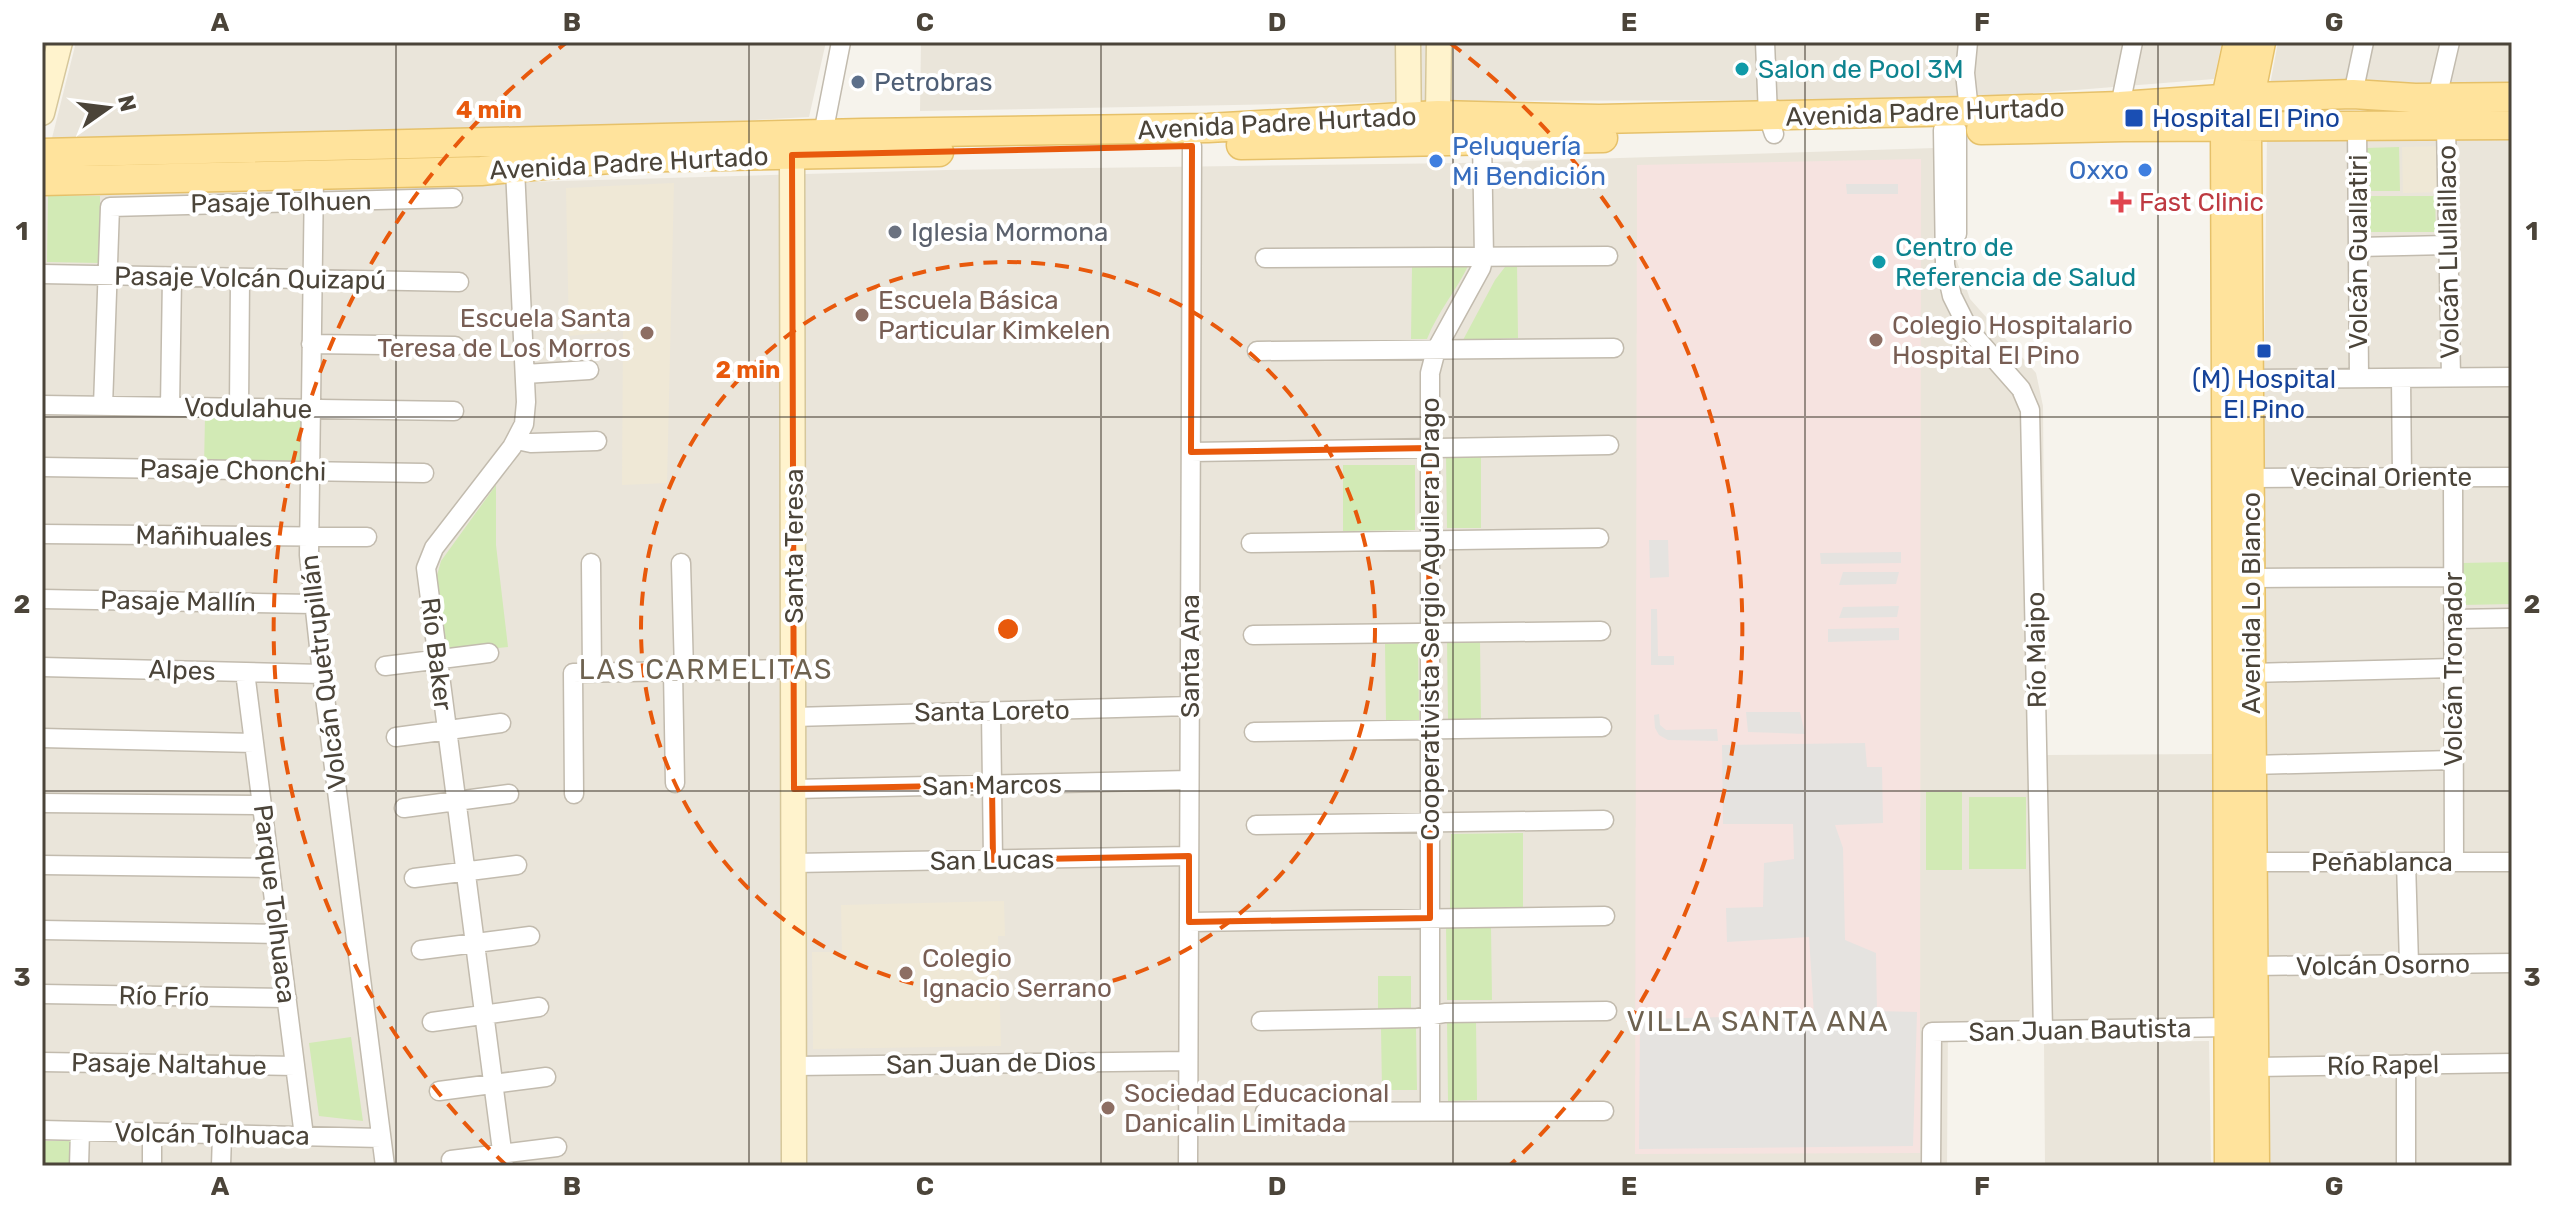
<svg xmlns="http://www.w3.org/2000/svg" width="2554" height="1208" viewBox="0 0 2554 1208" font-family="Rubik,sans-serif">
<style>
.residential{fill:#eae5da}
.education{fill:#efe8d6}
.medical{fill:#f6e3e0}
.green{fill:#d2eab5}
.parking{fill:#e5e3e0}
.lines{fill:none;stroke-linecap:round;stroke-linejoin:round}
.street-casing{stroke:#c2bbae;stroke-width:21}
.secondary-casing{stroke:#d6c79b;stroke-width:27}
.primary-casing{stroke:#e6c16a;stroke-width:31}
.street{stroke:#fff;stroke-width:18}
.secondary{stroke:#fff3cd;stroke-width:24}
.primary{stroke:#ffe39c;stroke-width:28}
.marked{fill:none;stroke:#e8590c;stroke-width:6;stroke-linejoin:round}
.grid{fill:none;stroke:#4b4439;stroke-width:2;stroke-opacity:0.55}
.ring{fill:none;stroke:#e8590c;stroke-width:4;stroke-dasharray:14 10}
.culture-dot{fill:#0f9aa8;stroke:#fff;stroke-width:3}
.service-dot{fill:#5c6f8a;stroke:#fff;stroke-width:3}
.transit-dot{fill:#1a4fb4;stroke:#fff;stroke-width:3}
.shop-dot{fill:#3f7fe0;stroke:#fff;stroke-width:3}
.health-dot{fill:#e0444e;stroke:#fff;stroke-width:3}
.worship-dot{fill:#6b7280;stroke:#fff;stroke-width:3}
.education-dot{fill:#8d6e63;stroke:#fff;stroke-width:3}
.labels{text-anchor:middle;stroke-width:8;stroke-linejoin:round;paint-order:stroke}
.culture-label{font-size:26px;fill:#0d838f;stroke:#fff;text-anchor:start}
.service-label{font-size:26px;fill:#4e5e75;stroke:#fff;text-anchor:start}
.street-label{font-size:26px;fill:#4b4439;stroke:#fff}
.transit-label{font-size:26px;fill:#164399;stroke:#fff;text-anchor:start}
.shop-label{font-size:26px;fill:#366cbe;stroke:#fff;text-anchor:start}
.health-label{font-size:26px;fill:#be3a42;stroke:#fff;text-anchor:start}
.worship-label{font-size:26px;fill:#5b616d;stroke:#fff;text-anchor:start}
.education-label{font-size:26px;fill:#785e54;stroke:#fff;text-anchor:start}
.neighbourhood-label{font-size:28px;letter-spacing:2px;fill:#6e6250;stroke:#fff}
.centre{fill:#e8590c;stroke:#fff;stroke-width:4}
.ring-label{font-size:24px;text-anchor:middle;font-weight:bold;fill:#e8590c;stroke:#fff;stroke-width:8;stroke-linejoin:round;paint-order:stroke}
.neatline{fill:none;stroke:#4b4439;stroke-width:3}
.grid-label{font-size:26px;text-anchor:middle;font-weight:bold;fill:#4b4439}
</style>
<rect width="100%" height="100%" fill="#f6f3ec"/>
<path class="residential" d="M76 42H826L809 117 503 134 51 142Z
M921 42H2222L2214 79 1952 100 1447 101 920 111Z
M2278 42H2512V85H2270Z
M2512 133V1166H2254L2267 134Z
M1935 148 1954 253 1970 299 2036 373 2043 406 2046 755 2213 754 2215 1022 1948 1024 1947 1166H42V196L946 170 1461 163Z
M2209 1041 2211 1166H2045L2044 1043Z"/>
<path class="education" d="M2441 146 2442 192 2403 193 2402 147Z
M674 183 667 483 622 485 623 330 569 336 566 188Z
M1004 901 1005 936H998L1001 1046 813 1049 812 952H842L841 905Z"/>
<path class="medical" d="M1921 159 1920 1153 1635 1154 1637 165Z"/>
<path class="green" d="M2399 147 2400 191H2367L2366 148Z
M48 196H100V263L47 262Z
M2370 196H2435L2436 232H2370Z
M1508 263H1517L1518 338 1463 340 1495 280Z
M1469 264C1457 290 1438 311 1427 339H1411L1412 267Z
M205 416 301 418 300 468 204 467Z
M1446 454H1481V528H1447Z
M1343 465H1415V530L1343 531Z
M496 485V545L508 647 447 653 436 579 441 561Z
M2512 562V604L2462 605 2461 563Z
M1447 639H1480L1481 720 1448 721Z
M1418 643 1419 720 1386 721 1385 644Z
M1926 792H1962V870H1926Z
M1969 797H2026V869H1969Z
M1523 833V909L1450 910 1451 834Z
M1446 926H1491L1492 1000H1447Z
M1378 976H1411V1010H1378Z
M1447 1021H1476L1477 1100 1448 1101Z
M1416 1028 1417 1090H1382L1381 1029Z
M351 1037 363 1121 319 1116 309 1043Z
M42 1141H71L70 1166H42Z"/>
<path class="parking" d="M1846 184H1898V194H1847Z
M1649 540H1668L1669 577 1650 578Z
M1901 552V563L1821 564 1820 553Z
M1843 572H1899L1896 584 1839 585Z
M1899 606 1897 617 1839 618 1843 607Z
M1651 609H1657L1658 656H1674V665H1651Z
M1899 628V640L1828 642V629Z
M1746 712H1800L1805 734 1748 732Z
M1659 714 1660 725 1666 730 1717 729 1718 741 1668 740 1659 735 1655 728 1654 715Z
M1865 743 1867 767H1882L1883 823 1835 825 1843 848 1845 940 1876 953 1877 1011 1917 1012 1913 1146 1639 1149 1640 1019 1814 1015 1809 937 1727 942 1726 908 1763 907 1764 863 1794 859 1793 824H1723L1722 745Z"/>
<g class="lines">
<defs>
<path id="street" d="M1765 42 1768 116 1774 134
M1968 42 1965 73 1969 111
M2353 94 2364 42
M2437 98 2450 42
M2120 106 2133 42
M2357 126 2359 378
M2446 126 2451 377
M1943 130 1945 265 1952 296 1969 330 2021 389 2030 410 2043 1030
M823 134 841 42
M314 175 309 555 322 674 385 1166
M1957 234V130
M2358 247 2448 245
M1265 258 1608 256
M42 274 459 282
M311 344 455 346
M1257 351 1614 348
M525 374 589 370
M2401 378 2402 477
M2249 379 2512 377
M42 405 454 411
M103 406 110 207 453 198
M170 407 172 277
M239 408 240 278
M517 440 531 443 597 441
M1191 452 1609 445
M42 467 424 473
M2453 476 2454 862
M2250 478 2512 477
M42 534 367 537
M1251 543 1599 538
M591 563 592 673
M681 563 684 671
M2251 578 2453 577
M42 599 314 604
M2453 619 2512 618
M1253 635 1601 631
M385 666 489 653
M42 667 322 674
M673 671 675 783
M245 672 304 1136
M2251 673 2453 668
M991 711 993 860
M794 717 1190 706
M1254 732 1602 727
M396 737 501 723
M42 738 254 743
M2252 765 2453 760
M794 789 1189 780
M574 794 573 673 794 669
M42 803 262 805
M404 808 509 794
M1256 825 1604 820
M2253 862H2512
M2406 862 2409 964
M794 863 1189 856
M42 865 270 868
M414 878 517 865
M1189 922 1605 916
M42 930 279 934
M421 950 530 936
M2254 966 2512 963
M42 994 287 998
M1261 1021 1417 1018 1445 1013 1607 1011
M432 1022 539 1007
M42 1062 295 1066
M794 1066 1188 1061
M2254 1067 2512 1063
M439 1091 546 1077
M1430 1111V373L1436 350 1481 268 1484 257 1482 140
M1265 1112 1604 1111
M42 1130 381 1138
M451 1160 557 1147
M79 1166 80 1131
M152 1166V1133
M221 1166 222 1135
M504 1166 426 568 434 548 512 447 524 424 526 402 515 169
M1188 1166 1192 146
M1931 1166 1932 1032 2228 1027
M2406 1166V1064"/>
<path id="secondary" d="M1408 42 1409 136
M42 113 60 42
M1435 131 1438 115 1439 42
M794 1166 792 155 806 142"/>
<path id="primary" d="M1981 130 2124 127 2512 125
M1241 145 1603 138
M42 153 863 133 1208 128 1438 115 1599 119 1969 111 2120 106 2250 97 2353 94 2415 98 2512 97
M42 181 481 171 620 158 939 152
M2229 1166 2225 127 2226 98 2238 42
M2255 1166 2247 137 2250 97 2261 42"/>
</defs>
<use href="#street" class="street-casing"/>
<use href="#secondary" class="secondary-casing"/>
<use href="#primary" class="primary-casing"/>
<use href="#street" class="street"/>
<use href="#secondary" class="secondary"/>
<use href="#primary" class="primary"/>
</g>
<path class="marked" d="M1192 146 1191 452 1429 448 1430 918 1189 922V856L993 860 992 785 794 789 792 155Z"/>
<path class="grid" d="M396 42V1166M749 42V1166M1101 42V1166M1453 42V1166M1805 42V1166M2158 42V1166M42 417H2512M42 791H2512"/>
<g class="ring">
<circle cx="1008" cy="629" r="367"/>
<path d="M507 1166A734 734 0 0 1 566 43M1450 43A734 734 0 0 1 1509 1166"/>
</g>
<g class="culture-dot">
<circle cx="1742" cy="69" r="8"/>
<circle cx="1879" cy="262" r="8"/>
</g>
<circle class="service-dot" cx="858" cy="82" r="8"/>
<g class="transit-dot">
<rect x="2124" y="108" width="20" height="20" rx="4"/>
<rect x="2256" y="343" width="16" height="16" rx="4"/>
</g>
<g class="shop-dot">
<circle cx="1436" cy="161" r="8"/>
<circle cx="2145" cy="170" r="8"/>
</g>
<path class="health-dot" d="M2117 190h8v8h8v8h-8v8h-8v-8h-8v-8h8z"/>
<circle class="worship-dot" cx="895" cy="232" r="8"/>
<g class="education-dot">
<circle cx="862" cy="315" r="8"/>
<circle cx="647" cy="333" r="8"/>
<circle cx="1876" cy="340" r="8"/>
<circle cx="906" cy="973" r="8"/>
<circle cx="1108" cy="1108" r="8"/>
</g>
<g class="labels">
<g class="culture-label">
<text x="1758" y="78">Salon de Pool 3M</text>
<text x="1895" y="256">Centro de<tspan x="1895" dy="30">Referencia de Salud</tspan></text>
</g>
<g class="service-label">
<text x="874" y="91">Petrobras</text>
</g>
<g class="street-label">
<text transform="translate(1925 112) rotate(-2)" y="9">Avenida Padre Hurtado</text>
<text transform="translate(1277 123) rotate(-3)" y="9">Avenida Padre Hurtado</text>
<text transform="translate(629 163) rotate(-3)" y="9">Avenida Padre Hurtado</text>
<text transform="translate(281 202) rotate(-1)" y="9">Pasaje Tolhuen</text>
<text transform="translate(2358 252) rotate(-90)" y="9">Volcán Guallatiri</text>
<text transform="translate(2448 252) rotate(-91)" y="9">Volcán Llullaillaco</text>
<text transform="translate(250 278) rotate(1)" y="9">Pasaje Volcán Quizapú</text>
<text transform="translate(248 408) rotate(1)" y="9">Vodulahue</text>
<text transform="translate(233 470) rotate(1)" y="9">Pasaje Chonchi</text>
<text x="2381" y="486">Vecinal Oriente</text>
<text transform="translate(204 536) rotate(1)" y="9">Mañihuales</text>
<text transform="translate(794 546) rotate(-90)" y="9">Santa Teresa</text>
<text transform="translate(178 601) rotate(1)" y="9">Pasaje Mallín</text>
<text transform="translate(2251 603) rotate(-90)" y="9">Avenida Lo Blanco</text>
<text transform="translate(1430 619) rotate(-90)" y="9">Cooperativista Sergio Aguilera Drago</text>
<text transform="translate(2036 650) rotate(-91)" y="9">Río Maipo</text>
<text transform="translate(437 654) rotate(83)" y="9">Río Baker</text>
<text transform="translate(1190 656) rotate(-90)" y="9">Santa Ana</text>
<text transform="translate(2453 669) rotate(-90)" y="9">Volcán Tronador</text>
<text transform="translate(182 670) rotate(2)" y="9">Alpes</text>
<text transform="translate(323 672) rotate(-97)" y="9">Volcán Quetrupillán</text>
<text transform="translate(992 711) rotate(-1)" y="9">Santa Loreto</text>
<text transform="translate(992 785) rotate(-1)" y="9">San Marcos</text>
<text transform="translate(992 860) rotate(-1)" y="9">San Lucas</text>
<text x="2382" y="871">Peñablanca</text>
<text transform="translate(275 904) rotate(83)" y="9">Parque Tolhuaca</text>
<text transform="translate(2383 965) rotate(-1)" y="9">Volcán Osorno</text>
<text transform="translate(164 996) rotate(1)" y="9">Río Frío</text>
<text transform="translate(2080 1030) rotate(-1)" y="9">San Juan Bautista</text>
<text transform="translate(991 1063) rotate(-1)" y="9">San Juan de Dios</text>
<text transform="translate(169 1064) rotate(1)" y="9">Pasaje Naltahue</text>
<text transform="translate(2383 1065) rotate(-1)" y="9">Río Rapel</text>
<text transform="translate(212 1134) rotate(1)" y="9">Volcán Tolhuaca</text>
</g>
<g class="transit-label">
<text x="2152" y="127">Hospital El Pino</text>
<text x="2264" y="388" text-anchor="middle">(M) Hospital<tspan x="2264" dy="30">El Pino</tspan></text>
</g>
<g class="shop-label">
<text x="1452" y="155">Peluquería<tspan x="1452" dy="30">Mi Bendición</tspan></text>
<text x="2129" y="179" text-anchor="end">Oxxo</text>
</g>
<g class="health-label">
<text x="2139" y="211">Fast Clinic</text>
</g>
<g class="worship-label">
<text x="911" y="241">Iglesia Mormona</text>
</g>
<g class="education-label">
<text x="878" y="309">Escuela Básica<tspan x="878" dy="30">Particular Kimkelen</tspan></text>
<text x="631" y="327" text-anchor="end">Escuela Santa<tspan x="631" dy="30">Teresa de Los Morros</tspan></text>
<text x="1892" y="334">Colegio Hospitalario<tspan x="1892" dy="30">Hospital El Pino</tspan></text>
<text x="922" y="967">Colegio<tspan x="922" dy="30">Ignacio Serrano</tspan></text>
<text x="1124" y="1102">Sociedad Educacional<tspan x="1124" dy="30">Danicalin Limitada</tspan></text>
</g>
<g class="neighbourhood-label">
<text x="706" y="679">LAS CARMELITAS</text>
<text x="1758" y="1031">VILLA SANTA ANA</text>
</g>
</g>
<circle cx="1008" cy="629" r="12" class="centre"/>
<g class="ring-label">
<text x="489" y="118">4 min</text>
<text x="748" y="378">2 min</text>
</g>
<rect width="2554" height="1208" fill="none" stroke="#ffffff" stroke-width="88"/>
<g transform="translate(108 108) rotate(76)" stroke="#ffffff" stroke-width="6" paint-order="stroke">
<path d="M0-6L14 30L0 20L-14 30Z" fill="#4b4439"/>
<text y="-12" font-size="22" font-weight="bold" text-anchor="middle" fill="#4b4439">N</text>
</g>
<rect x="44" y="44" width="2466" height="1120" class="neatline"/>
<g class="grid-label">
<text x="220" y="31">A</text>
<text x="572" y="31">B</text>
<text x="925" y="31">C</text>
<text x="1277" y="31">D</text>
<text x="1629" y="31">E</text>
<text x="1982" y="31">F</text>
<text x="2334" y="31">G</text>
<text x="22" y="240">1</text>
<text x="2532" y="240">1</text>
<text x="22" y="613">2</text>
<text x="2532" y="613">2</text>
<text x="22" y="986">3</text>
<text x="2532" y="986">3</text>
<text x="220" y="1195">A</text>
<text x="572" y="1195">B</text>
<text x="925" y="1195">C</text>
<text x="1277" y="1195">D</text>
<text x="1629" y="1195">E</text>
<text x="1982" y="1195">F</text>
<text x="2334" y="1195">G</text>
</g>
</svg>
